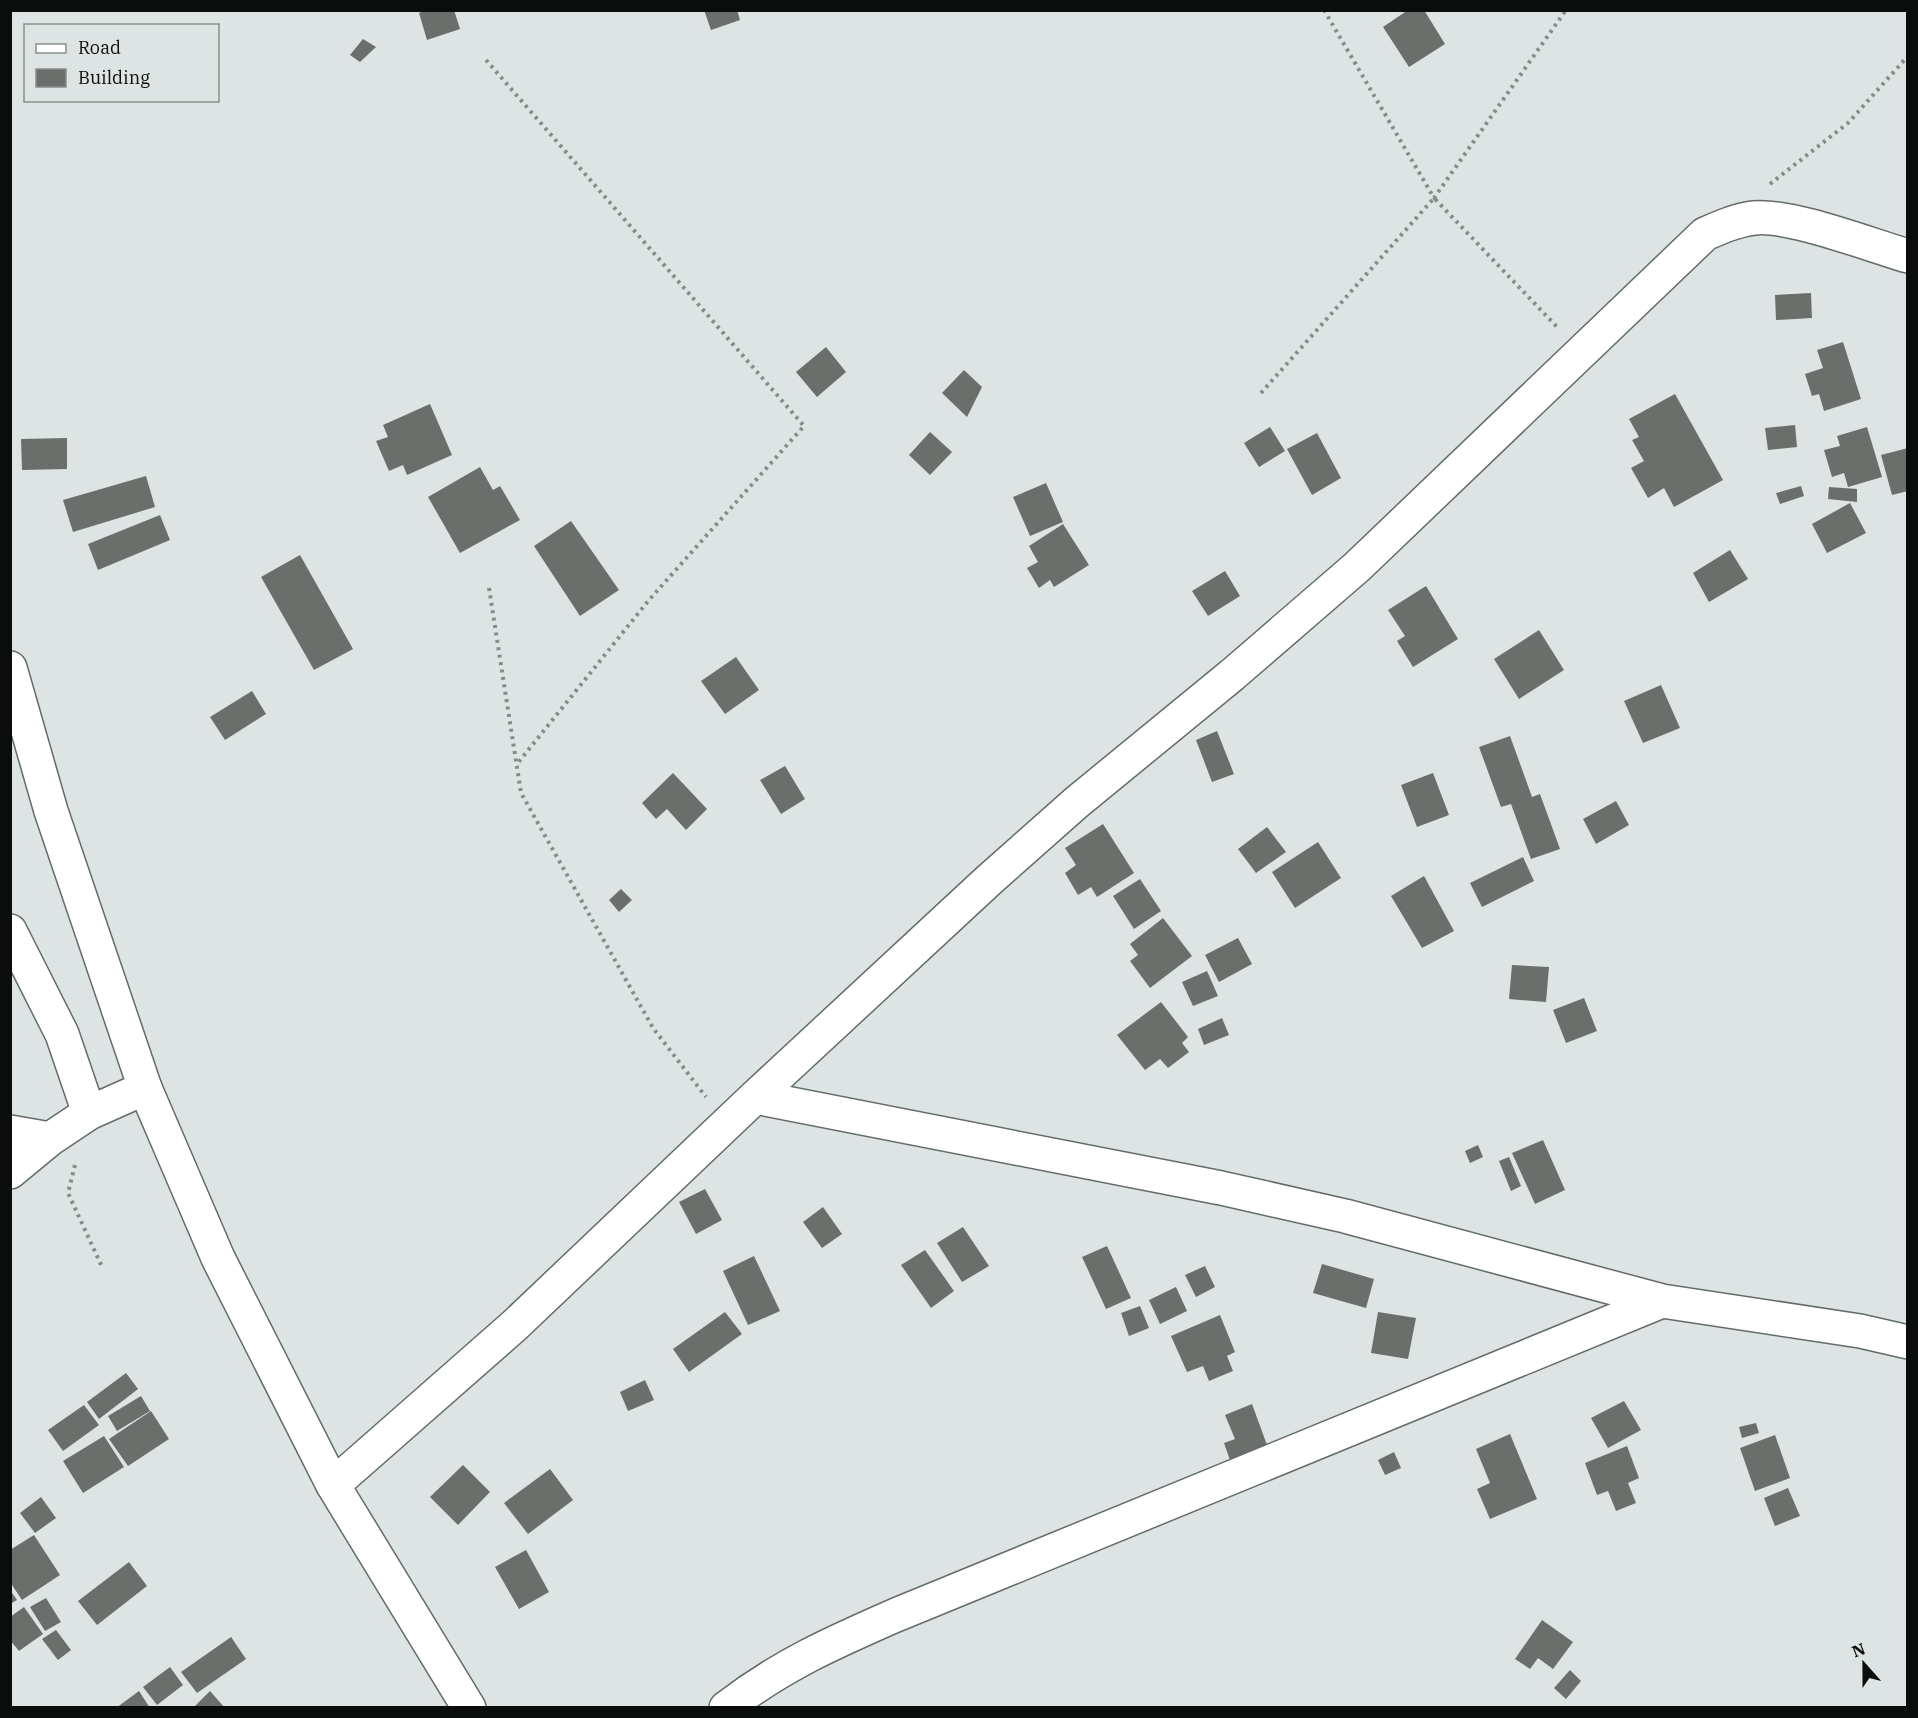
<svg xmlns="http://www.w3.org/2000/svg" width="1918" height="1718" viewBox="0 0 1918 1718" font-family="'IBM Plex Serif',serif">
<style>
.building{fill:#6a6f6b}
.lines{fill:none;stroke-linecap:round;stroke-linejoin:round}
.minor-casing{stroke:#646b6a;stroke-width:36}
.trunk-casing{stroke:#646b6a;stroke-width:36}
.path{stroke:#878c8b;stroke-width:4;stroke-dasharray:3 4.5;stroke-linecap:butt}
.minor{stroke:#fff;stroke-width:33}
.trunk{stroke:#fff;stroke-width:33}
</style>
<rect width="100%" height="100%" fill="#dde4e3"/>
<path class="building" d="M426 10H454L460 29 427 40 419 13Z
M704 10H737L740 20 711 30Z
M1408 10H1424L1445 44 1409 67 1383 27Z
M363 39 376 47 360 62 350 55Z
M1811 293 1812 318 1776 320 1775 295Z
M1843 342 1861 399 1824 411 1819 394 1812 396 1805 374 1823 368 1817 350Z
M826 347 846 372 817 397 796 372Z
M964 370 982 387 967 417 942 393Z
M1675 394 1723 480 1674 507 1664 488 1648 498 1631 468 1644 461 1632 440 1639 437 1629 419Z
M430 404 452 455 407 475 403 465 389 471 376 441 388 437 383 425Z
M1795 425 1797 447 1768 450 1765 428Z
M1270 427 1285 451 1259 467 1244 443Z
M1867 427 1882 477 1848 487 1844 473 1832 477 1824 450 1840 446 1837 436Z
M930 432 952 452 930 475 909 455Z
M1317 433 1341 478 1312 495 1287 449Z
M67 438V469L22 470 21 439Z
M1908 448V491L1892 495 1881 455Z
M480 467 493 490 500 486 520 520 460 553 428 497Z
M146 476 155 507 73 532 63 500Z
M1046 483 1063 522 1030 536 1013 497Z
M1801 486 1804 496 1780 504 1776 493Z
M1829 487 1857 489V502L1828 499Z
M1850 503 1866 533 1827 553 1812 524Z
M160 515 170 540 98 570 88 544Z
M571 521 619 590 580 616 534 546Z
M1063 524 1089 565 1054 587 1050 580 1039 588 1027 568 1038 562 1029 546Z
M1730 550 1748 579 1709 602 1693 573Z
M300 555 353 649 314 670 261 577Z
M1225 571 1240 596 1208 616 1192 591Z
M1426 586 1458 639 1413 667 1397 641 1405 636 1388 610Z
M1539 630 1564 670 1519 699 1494 659Z
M736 657 759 690 725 714 701 681Z
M1661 685 1680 728 1643 743 1624 701Z
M252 691 266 714 225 740 210 717Z
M1217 731 1234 774 1212 782 1196 740Z
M1510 736 1532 797 1540 794 1560 849 1531 859 1511 804 1501 807 1479 747Z
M785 766 805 799 781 814 760 780Z
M673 773 707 809 686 830 667 809 656 819 642 803Z
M1433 773 1449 815 1417 827 1401 785Z
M1616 801 1629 825 1596 844 1583 819Z
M1103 824 1134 873 1097 897 1091 887 1078 895 1065 873 1076 865 1065 848Z
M1267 827 1286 852 1256 873 1238 849Z
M1318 842 1341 878 1295 908 1272 872Z
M1523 857 1534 881 1482 907 1470 883Z
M1424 876 1454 931 1422 948 1391 896Z
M1140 879 1161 911 1134 929 1113 896Z
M621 889 632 900 619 912 609 900Z
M1163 918 1192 956 1150 988 1130 961 1138 955 1130 944Z
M1238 938 1252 964 1219 982 1205 955Z
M1512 965 1549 967 1546 1002 1509 999Z
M1207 971 1218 996 1193 1006 1182 982Z
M1584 998 1597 1031 1566 1043 1553 1010Z
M1161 1002 1188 1037 1182 1043 1189 1052 1168 1068 1160 1059 1145 1070 1117 1035Z
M1222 1018 1229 1035 1204 1045 1198 1029Z
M1543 1140 1565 1190 1535 1204 1512 1153Z
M1478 1145 1483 1157 1470 1163 1465 1151Z
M1509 1157 1521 1186 1511 1191 1499 1161Z
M705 1189 722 1220 696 1234 679 1202Z
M823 1207 842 1234 822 1248 803 1222Z
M963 1227 989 1266 962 1282 937 1243Z
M1107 1246 1131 1298 1106 1309 1082 1257Z
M925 1250 954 1291 931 1308 901 1265Z
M754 1256 780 1311 748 1325 723 1271Z
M1322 1264 1374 1279 1366 1308 1313 1293Z
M1205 1266 1215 1287 1196 1297 1185 1275Z
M1176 1287 1187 1311 1160 1324 1149 1300Z
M1140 1306 1149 1328 1129 1336 1121 1313Z
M725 1312 742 1334 689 1372 673 1349Z
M1378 1312 1416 1318 1408 1359 1371 1353Z
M1220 1315 1235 1352 1227 1356 1233 1371 1209 1381 1203 1366 1187 1372 1171 1336Z
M126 1373 138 1389 99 1419 87 1402Z
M645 1380 654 1400 628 1411 620 1392Z
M141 1396 150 1411 117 1431 108 1416Z
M1624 1401 1641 1430 1608 1448 1591 1418Z
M1252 1404 1267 1445 1230 1460 1224 1443 1235 1439 1225 1415Z
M84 1405 99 1425 63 1451 48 1430Z
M151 1411 169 1439 128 1466 109 1439Z
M1756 1423 1759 1433 1742 1438 1739 1427Z
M1510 1434 1537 1499 1490 1519 1477 1489 1490 1483 1476 1449Z
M1775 1435 1790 1478 1755 1491 1740 1448Z
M104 1436 124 1467 83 1493 63 1461Z
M1627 1446 1639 1478 1628 1483 1636 1503 1616 1511 1608 1491 1597 1495 1585 1463Z
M1394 1452 1401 1468 1385 1475 1378 1460Z
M463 1465 490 1492 458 1525 430 1497Z
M550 1469 573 1500 528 1534 504 1503Z
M1788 1488 1800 1516 1775 1526 1764 1498Z
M41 1497 56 1518 35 1533 20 1513Z
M34 1535 60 1575 22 1600 10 1582V1550Z
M526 1550 549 1592 519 1609 495 1567Z
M129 1562 147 1586 97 1625 78 1601Z
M10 1590 17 1600 10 1604Z
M46 1598 61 1622 45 1631 30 1607Z
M24 1607 43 1634 19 1651 10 1640V1617Z
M1542 1620 1573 1642 1553 1669 1538 1658 1530 1669 1515 1659Z
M56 1630 71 1650 58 1660 42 1639Z
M231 1637 246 1659 197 1693 181 1672Z
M170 1667 183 1685 157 1705 143 1687Z
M1570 1670 1581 1681 1566 1699 1554 1688Z
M139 1691 150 1708H116Z
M210 1691 225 1708H193Z"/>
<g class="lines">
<defs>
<path id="minor" d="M10 931 62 1034 89 1113
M755 1097 1221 1188 1345 1216 1662 1301 1860 1331 1908 1342
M10 1132 50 1139
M10 1172 50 1139 89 1113 145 1088
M333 1485 514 1326 755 1097 989 880 1077 802 1232 675 1357 567 1705 234C1721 227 1737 220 1754 218 1790 214 1870 245 1908 256
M726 1708C782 1665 832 1643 896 1615L1662 1301"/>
<path id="trunk" d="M10 668 51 811 145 1088 218 1258 333 1485 469 1708"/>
</defs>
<use href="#minor" class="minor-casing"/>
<use href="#trunk" class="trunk-casing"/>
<path class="path" d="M1324 10 1434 198 1566 10
M486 60 804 426 649 600 517 764
M1770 184 1848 123 1908 56
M1261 393 1434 198 1559 329
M489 588 521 793 653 1028 706 1097
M75 1165 68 1193 103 1269"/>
<use href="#minor" class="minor"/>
<use href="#trunk" class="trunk"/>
</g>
<rect width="1918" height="1718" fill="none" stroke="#0a0d0c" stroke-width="24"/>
<rect x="24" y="24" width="195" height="78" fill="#dde4e3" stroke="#898e8d" stroke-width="1.5"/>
<rect x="36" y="44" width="30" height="9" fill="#ffffff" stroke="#898e8d" stroke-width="1.5"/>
<text x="78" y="54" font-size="18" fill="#0a0d0c">Road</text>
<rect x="36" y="69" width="30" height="18" fill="#6a6f6b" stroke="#898e8d" stroke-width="1.5"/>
<text x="78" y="84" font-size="18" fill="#0a0d0c">Building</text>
<g transform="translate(1864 1664) rotate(339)" stroke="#dde4e3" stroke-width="4.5" paint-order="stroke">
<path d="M0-4.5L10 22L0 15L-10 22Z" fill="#0a0d0c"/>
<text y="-9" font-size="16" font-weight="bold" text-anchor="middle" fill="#0a0d0c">N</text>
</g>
</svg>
